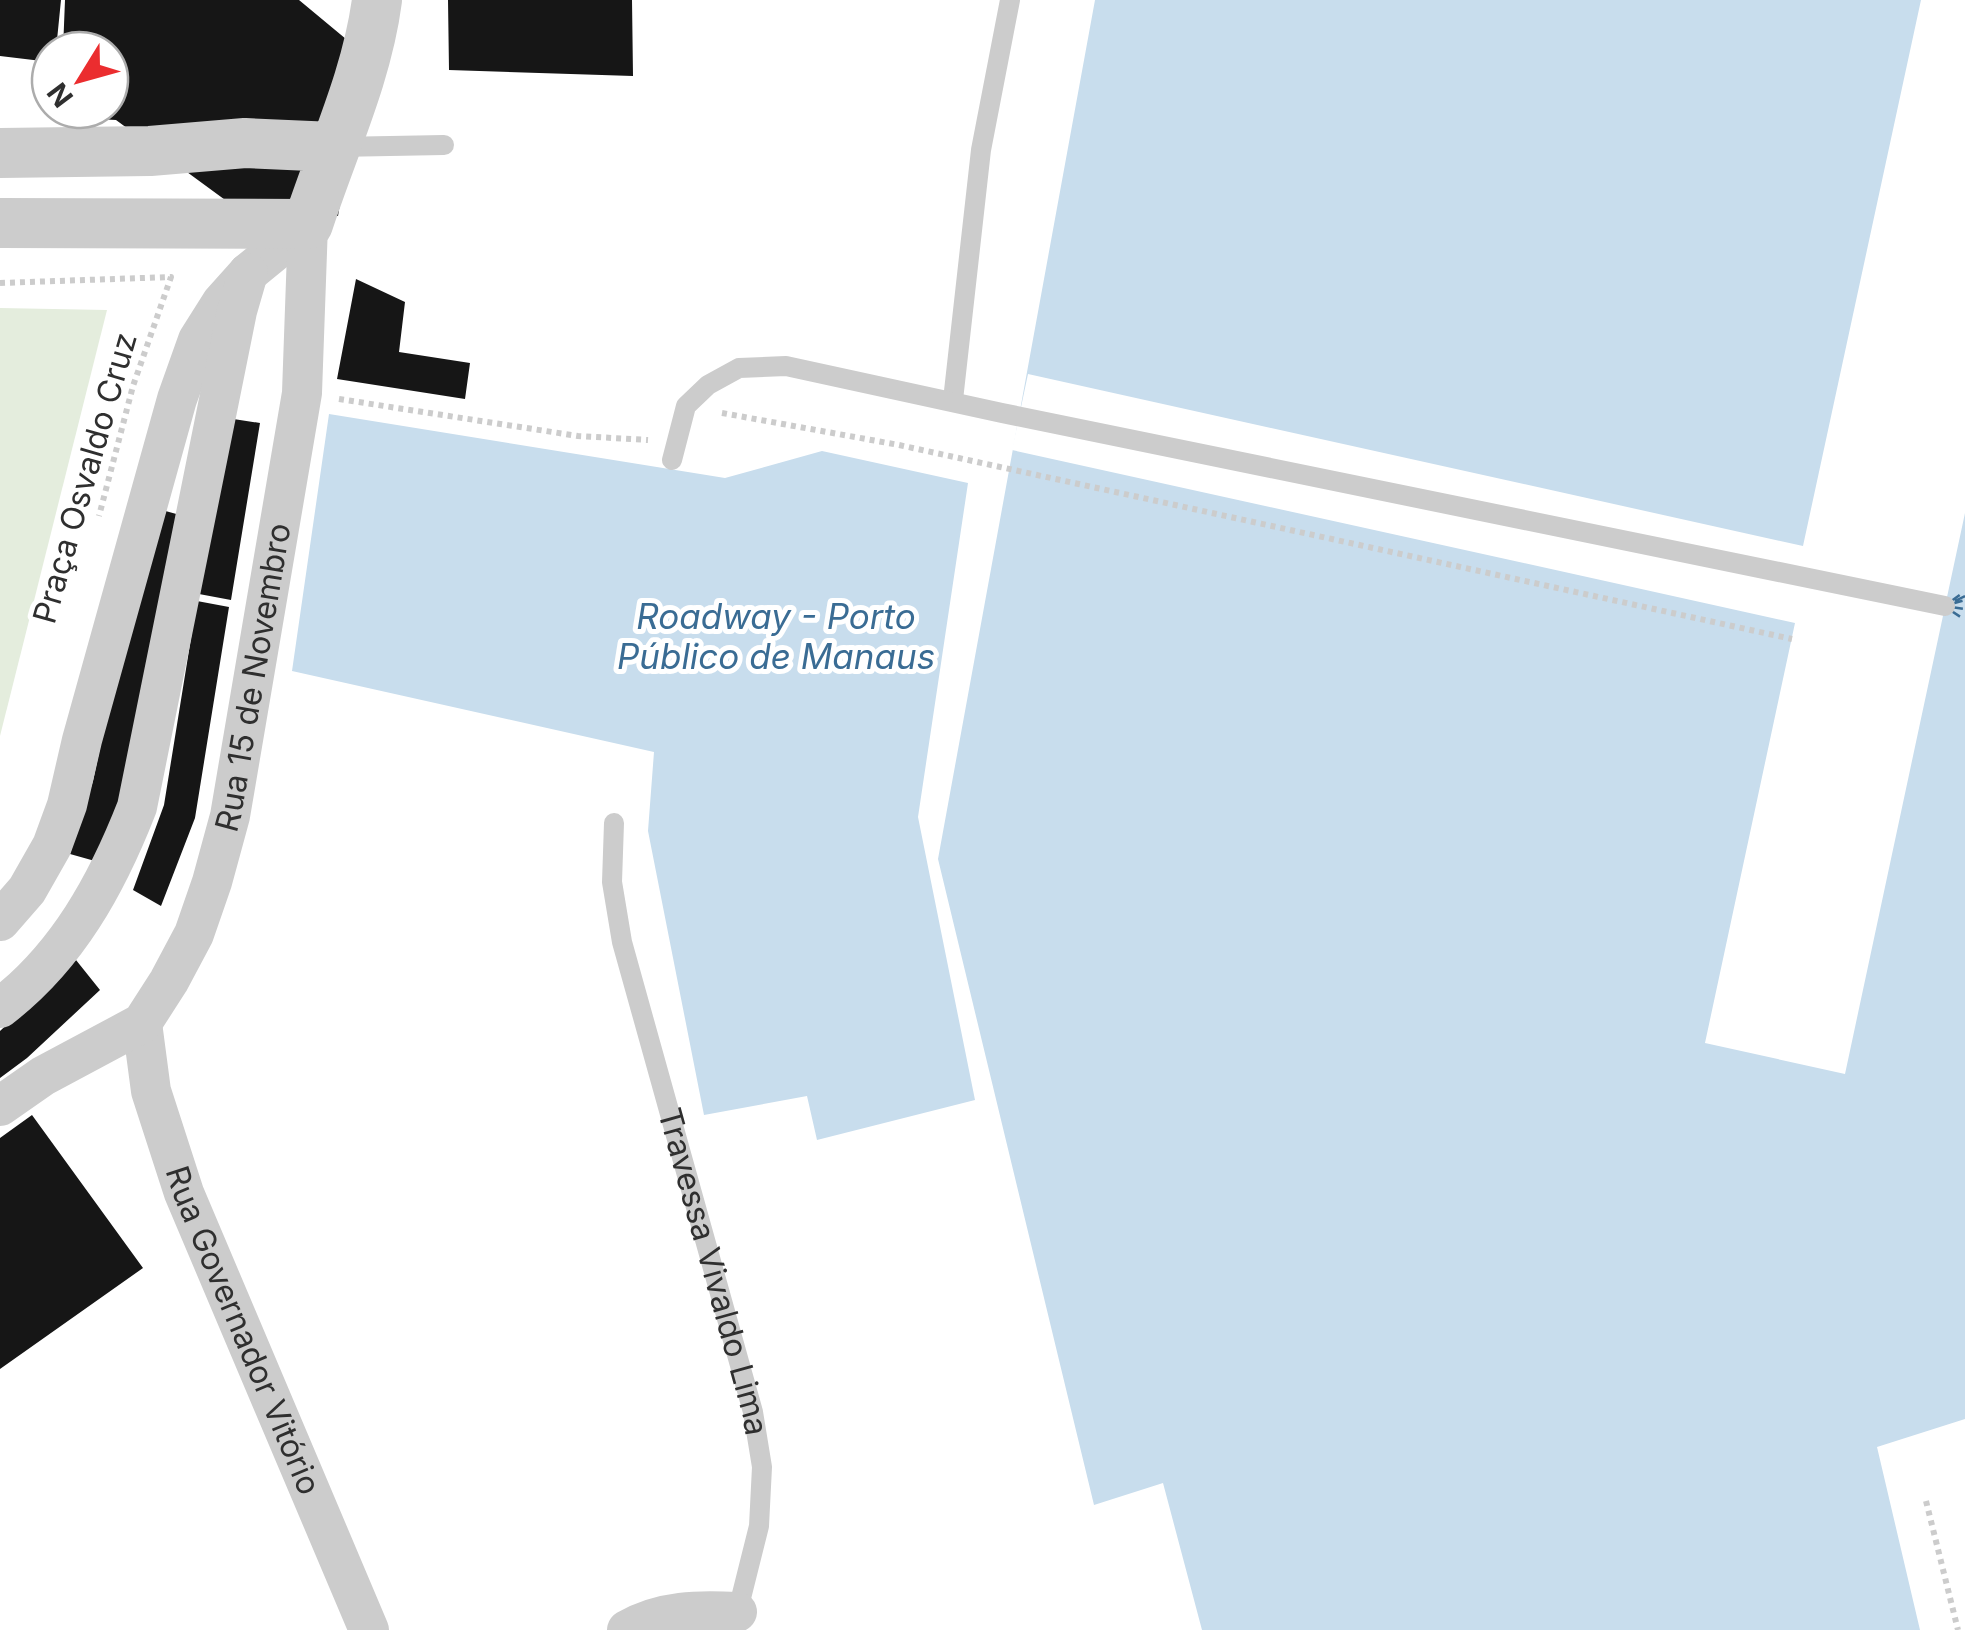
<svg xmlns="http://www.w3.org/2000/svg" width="1965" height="1630" viewBox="0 0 1965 1630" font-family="Inter,sans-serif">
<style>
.green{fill:#e4eddd}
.water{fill:#c8dded}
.pier{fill:#fff}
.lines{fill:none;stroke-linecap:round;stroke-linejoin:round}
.ferry{stroke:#3a6c94;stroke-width:2.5;stroke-dasharray:12 10;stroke-linecap:butt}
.building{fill:#161616}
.path{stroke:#ccc;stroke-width:6;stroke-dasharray:5 5;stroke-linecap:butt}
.service{stroke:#ccc;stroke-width:20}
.minor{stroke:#ccc;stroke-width:40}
.tertiary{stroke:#ccc;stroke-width:50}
.labels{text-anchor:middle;stroke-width:10;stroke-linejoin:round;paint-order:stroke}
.street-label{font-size:32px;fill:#2f2f2f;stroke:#fff}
.water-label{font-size:35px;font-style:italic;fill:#3a6c94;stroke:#fff}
</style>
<rect width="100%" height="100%" fill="#fff"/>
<path class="green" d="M0 308 107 310 0 736Z"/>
<path class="water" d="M1095 0H1965V1630H1202L1163 1483 1094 1505 938 859Z
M329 414 725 478 822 451 968 483 918 817 975 1100 817 1140 807 1096 704 1115 648 831 654 752 292 671Z"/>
<path class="pier" d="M1921 0H1965V513L1845 1074 1705 1043 1795 623 1012 450 1028 374 1803 546Z
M1965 1419V1630H1920L1877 1447Z"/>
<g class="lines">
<path class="ferry" d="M1955 601 1965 596
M1950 602 1965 591
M1951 604 1965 600
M1951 607 1965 609
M1950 610 1965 620"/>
</g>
<path class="building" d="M0 0H61L56 50H50V62L0 56Z
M65 0H299L364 54 338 216 232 205 116 120 60 117V110H110V50H63Z
M448 0H632L633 76 449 70Z
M356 279 405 302 399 352 470 363 465 399 337 379Z
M227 418 260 423 231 600 199 594Z
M151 507 180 515 125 785 102 863 70 854 93 781Z
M197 601 229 607 195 818 161 906 133 890 164 805Z
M76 960 100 990 27 1058 0 1078V1031Z
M32 1115 143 1268 0 1369V1138Z"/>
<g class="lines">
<path class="path" d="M0 283 171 277 133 386 99 516
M339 399 578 436 648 440
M722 413 899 445 1792 639
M1926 1501 1958 1630"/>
<g class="service">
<path d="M336 147 444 145"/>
<path d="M953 400 981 150 1010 0"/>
<path d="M672 460 686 406 708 385 739 368 786 366 1002 413 1945 606"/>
<path id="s1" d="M614 823 612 882 622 942 753 1412 762 1467 759 1526 736 1618"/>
</g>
<g class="minor">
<path d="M0 921 27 890 52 846 67 805 82 740 177 399 198 340 222 302 248 273 308 224"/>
<path d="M0 1008C67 957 107 884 137 807L237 311 248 273"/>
<path id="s2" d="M142 1023 151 1091 184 1193 369 1630"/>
<path id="s3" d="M0 1106 43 1076 142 1023 169 981 194 934 212 882 230 816 302 393 308 224"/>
<path d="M627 1630C661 1610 699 1610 737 1612"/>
</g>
<path class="tertiary" d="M0 153 150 151 245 143 333 147
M0 223 308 224C332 150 367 77 377 0"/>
</g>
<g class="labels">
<g class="street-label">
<text transform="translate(85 478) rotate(-74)" y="11">Praça Osvaldo Cruz</text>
<text dy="11" stroke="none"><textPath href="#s3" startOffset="532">Rua 15 de Novembro</textPath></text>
<text dy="11" stroke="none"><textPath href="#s1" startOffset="462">Travessa Vivaldo Lima</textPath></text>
<text dy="11" stroke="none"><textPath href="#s2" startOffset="325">Rua Governador Vitório</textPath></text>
</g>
<g class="water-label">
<text x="776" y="629">Roadway - Porto<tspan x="776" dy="40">Público de Manaus</tspan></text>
</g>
</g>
<g transform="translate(80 80) rotate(233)"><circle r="48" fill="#ffffff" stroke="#acacac" stroke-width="2.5"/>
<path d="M0-8L18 38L0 25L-18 38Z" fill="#eb2d2f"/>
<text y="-15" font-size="28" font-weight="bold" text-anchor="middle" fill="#2f2f2f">N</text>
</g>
</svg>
